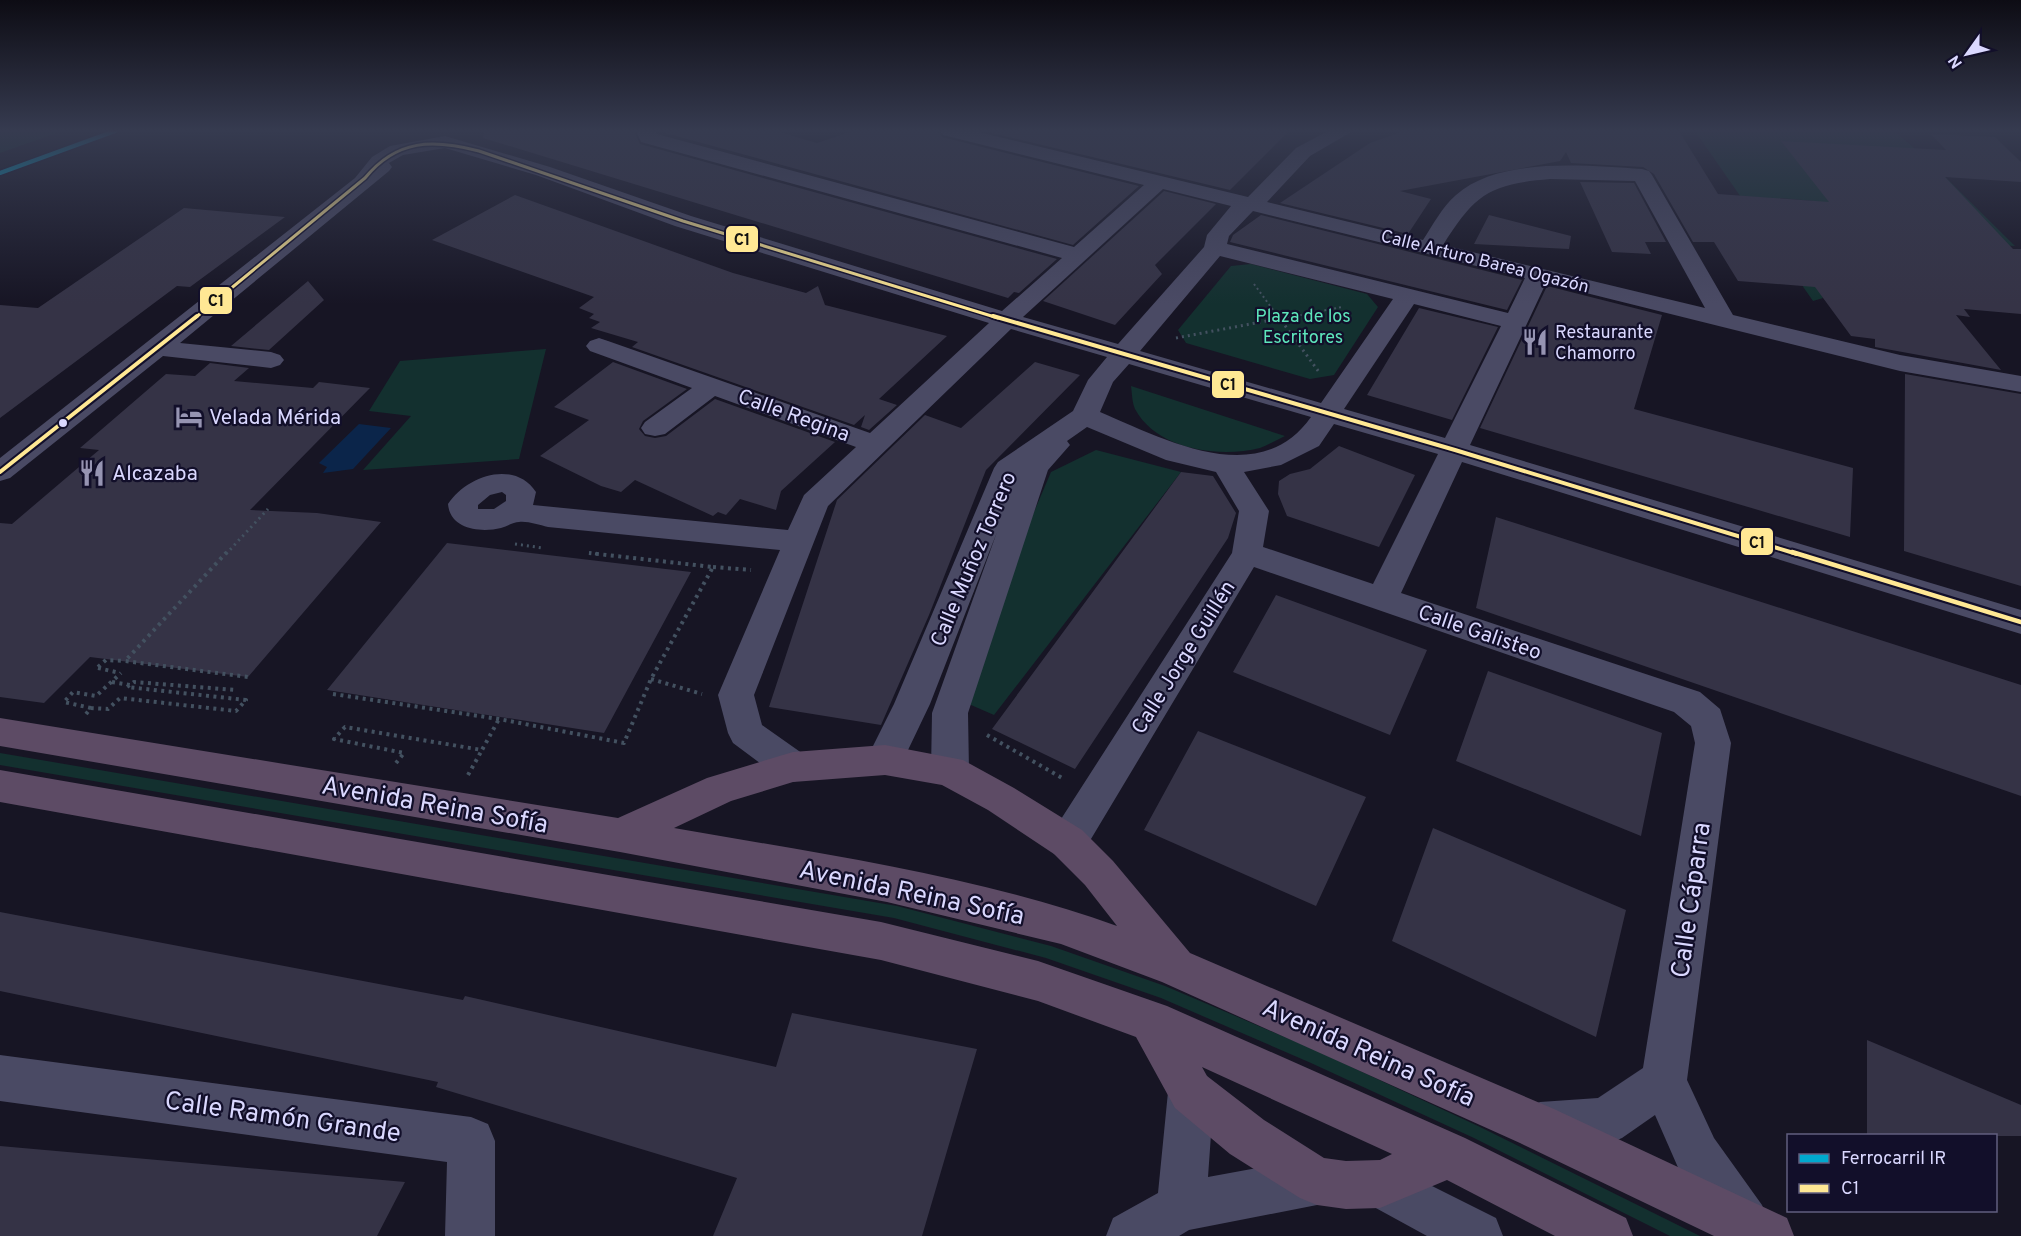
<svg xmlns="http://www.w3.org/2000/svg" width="2021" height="1236" viewBox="0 0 2021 1236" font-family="Overpass,sans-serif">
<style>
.green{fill:#13302f}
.water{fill:#0b254a}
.building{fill:#353346}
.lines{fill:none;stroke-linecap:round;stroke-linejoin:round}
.path-far2{stroke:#435160;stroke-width:2;stroke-dasharray:2 3;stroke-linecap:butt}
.path-far1{stroke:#435160;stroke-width:3;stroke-dasharray:2 4;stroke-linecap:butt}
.path{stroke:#435160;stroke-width:4;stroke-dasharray:3 4.5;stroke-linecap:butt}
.minor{fill:#4a4a64;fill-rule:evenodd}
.highway{fill:#5d4b65;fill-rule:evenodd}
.bus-1-far2-casing{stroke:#120f2a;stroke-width:6}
.bus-1-far1-casing{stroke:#120f2a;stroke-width:8}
.bus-1-casing{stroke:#120f2a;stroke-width:9}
.bus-1-far2{stroke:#ffe894;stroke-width:3}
.bus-1-far1{stroke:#ffe894;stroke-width:4}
.bus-1{stroke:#ffe894;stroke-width:4.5}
.rail-1-casing{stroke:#120f2a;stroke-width:7}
.rail-1{stroke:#00a9ce;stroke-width:4}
.bus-dot{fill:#dad8ff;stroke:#120f2a;stroke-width:2}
.labels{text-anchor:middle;stroke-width:4.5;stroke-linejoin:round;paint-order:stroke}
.far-street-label{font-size:18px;fill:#dad8ff;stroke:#120f2a}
.far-park-label{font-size:18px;fill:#5de5bb;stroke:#120f2a}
.far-poi-label{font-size:18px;fill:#dad8ff;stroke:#120f2a;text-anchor:start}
.street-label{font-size:21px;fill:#dad8ff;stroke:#120f2a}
.poi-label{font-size:21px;fill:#dad8ff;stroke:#120f2a;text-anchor:start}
.near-street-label{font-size:26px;fill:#dad8ff;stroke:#120f2a}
.line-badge{stroke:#120f2a;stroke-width:2}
.pale-badge-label{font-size:16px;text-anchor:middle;font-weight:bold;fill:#111}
</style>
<rect width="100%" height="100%" fill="#171524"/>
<path class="green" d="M0 131H62L0 153Z
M1695 131H1894L1927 159 2015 246 1838 236 1813 201 1780 198 1823 298 1813 301Z
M1251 264 1367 294 1378 307 1334 375 1310 379 1186 343 1178 330 1231 266Z
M546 349 519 459 363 470 411 416 369 411 400 361Z
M1131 386 1285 436C1277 440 1268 445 1260 448 1219 458 1157 450 1135 409 1132 402 1132 393 1131 386Z
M1096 450 1181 472 994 715 955 698 1051 472Z
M0 753 897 906 1051 946 1165 986 1315 1050 1478 1126 1700 1236H1670L1474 1138 1311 1063 1161 998 1046 958 894 918 0 765Z"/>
<path class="water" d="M359 424 391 428 353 469 323 473 327 467 319 463Z"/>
<path class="building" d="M484 131H634L640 144 1057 259 1019 293 1014 292 1008 298 483 138Z
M658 131H776L817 143 853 131H938L942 137 1139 186 1073 245Z
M984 131H1289L1230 190Z
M1404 131H1679L1718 194 1829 202 1781 141 1946 150 1931 134 1995 137 2021 162V182L1945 177 2013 249H2021V314L1964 309 1970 317 1956 315 2001 370 1875 347V339L1851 336 1815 287 1738 281 1714 242H1693L1654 174 1643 167 1571 163 1566 152 1560 161 1400 191 1431 199 1408 234 1280 203 1370 143Z
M1580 182 1634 183 1666 242H1645L1651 254 1612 252Z
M1164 191 1216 204 1155 265 1162 274 1115 325 1043 301Z
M515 195 733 273 806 293 818 286 825 305 947 336 879 399 897 405 869 430 861 427 865 415 854 425 632 347 638 342 591 328 600 322 589 318 594 314 579 308 594 297 432 240Z
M184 208 285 217 190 287 177 286 0 418V305L38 308Z
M1261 215 1398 249 1522 280 1507 310 1230 242 1233 235Z
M1489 215 1571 236 1569 249 1474 244Z
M308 281 324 300 269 350 231 346Z
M1547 286 1662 315 1634 409 1853 468 1850 537 1480 428Z
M1419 308 1498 327 1452 420 1367 395Z
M613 362 687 389 643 421 639 429 645 436 655 438 666 436 715 399 835 442 781 491 776 510 740 499 726 515 718 512 713 516 635 480 621 492 601 486 540 456 589 420 554 407Z
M1035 362 1080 375 986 470 929 615 881 725 769 707 837 500 925 415 961 428Z
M210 363 249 368 234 381 313 388 319 382 370 388 250 510 317 513 381 522 248 677 90 657 44 703 0 697V523L12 524 99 450 80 448 166 374 195 376Z
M1905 374 2021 394V586L1904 551Z
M1339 446 1415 475 1379 547 1287 516 1278 494 1279 481 1290 474 1310 469Z
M1181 472 1213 476 1236 513 1228 538 1075 769 992 729Z
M1496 517 2021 685V796L1476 608Z
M447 543 691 572 604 733 327 690Z
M1276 595 1427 650 1390 735 1233 672Z
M1488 671 1662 733 1641 836 1456 761Z
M1198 731 1366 797 1316 906 1144 830Z
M1433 828 1626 910 1596 1037 1392 941Z
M0 912 463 1000 465 996 776 1067 792 1013 977 1049 922 1236H713L737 1178 436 1087 438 1082 0 991Z
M1867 1040 2021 1105V1136H1867Z
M0 1146 405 1182 377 1236H0Z"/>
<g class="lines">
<path class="path-far2" d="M1254 284 1279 318
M1285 318 1342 307"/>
<path class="path-far1" d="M1278 316 1319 372
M1176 338 1293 316
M515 544 543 548
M589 553 597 554
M226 554 268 509"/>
<path class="path" d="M227 552 125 661 248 677
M713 567 751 570
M98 667 106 660 125 661
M98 668 120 673
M651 679 702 694
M112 682 130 685
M333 694 499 719 624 743 651 679 713 567 589 553
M91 708 64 702 73 692 96 696 121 673
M86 714 91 708 108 709 120 698 236 711 246 700 127 687 134 682 235 690
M987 735 1064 779
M396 763 404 753 334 739 345 727 482 750 499 719
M468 775 482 750"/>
<path class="minor" d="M636 131H656L657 134 1074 247 1144 185 943 135 940 131H974L1248 197 1296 148 1328 131H1353L1310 156 1267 202 1423 240C1433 225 1442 207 1456 195 1500 156 1587 166 1642 169L1649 171 1652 175 1733 315 1900 355 2021 376V392L1900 371 1546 283 1470 445 2021 610V634L1462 462 1401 593 1700 692 1720 709 1731 743 1687 1080 1714 1138 1762 1205 1769 1223 1764 1236H1723L1680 1172 1655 1115 1622 1138 1605 1145 1540 1150 1523 1143 1516 1126 1523 1109 1540 1102 1598 1098 1643 1068 1695 743 1691 726 1674 712 1254 567 1082 854 1068 859 1054 854 1048 842 1054 830 1232 553 1239 511 1216 472 1166 460 1087 427 1067 441 1070 445 1048 470 968 713 969 771 963 782 950 786 937 782 931 771 932 713 997 532 930 704 898 771 885 775 872 771 866 760 894 704 994 468 998 462 1073 411 1088 380 1107 357 1011 329 828 506 754 695 762 725 806 756 812 767 806 778 793 782 780 778 733 743 728 733 718 695 780 550 548 527C539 525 528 521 519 522 514 522 507 526 501 528 480 533 450 529 448 504 466 476 514 459 536 492L533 505 788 530 804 495 856 447 715 396 665 434 655 436 645 434 641 428 645 422 692 388 590 351 586 346 590 341 599 338 608 341 870 433 989 323 675 226 536 175 445 148 403 155 389 163 392 167 389 171 180 343 271 352 280 355 284 360 280 365 271 368 163 356 10 478 0 481V458L355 178 372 157 390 146 445 136 550 167 691 216 1002 311 1062 258 641 142ZM1550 179 1635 181 1705 308 1443 245C1475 194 1489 184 1550 179ZM1163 189 1231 206 1207 235 1204 247 1118 344 1023 317ZM1253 211 1525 278 1508 313 1227 244 1229 236ZM1220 256 1393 299 1321 403 1140 351ZM1414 304 1501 326 1445 438 1344 409ZM1129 364 1311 417C1259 491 1164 439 1100 412L1113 382ZM1334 424 1438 454 1373 584 1263 547 1269 511 1244 472 1281 465 1319 446ZM502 492 506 495V501L494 509H478V505L490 495Z
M0 1055 471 1117 488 1124 495 1141V1236H445L447 1162 0 1101Z
M1191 1069 1207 1076 1214 1092 1208 1177 1317 1157 1334 1164 1341 1181 1334 1198 1317 1205 1189 1230 1179 1236H1106L1113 1218 1158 1193 1168 1092 1175 1076Z
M1380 1160 1496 1218 1503 1236H1427L1363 1201 1356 1184 1363 1167Z"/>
<path class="highway" d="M0 718 618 818 707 778 793 752 885 745 963 760 1014 788 1082 830 1113 861 1190 953 1554 1109 1787 1218 1794 1236H1714L1520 1143 1162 982 1061 944 887 902 620 852 0 746ZM885 775 942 785 988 810 1054 854 1085 885 1117 926C975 875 822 854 674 828L731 801 793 782Z
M0 770 881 922 1038 961 1167 1006 1465 1138 1626 1218 1633 1236H1555L1447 1180 1380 1208 1346 1209 1317 1205 1300 1198 1230 1154 1175 1108 1136 1037 1038 1001 881 960 0 802ZM1202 1067 1392 1154 1380 1160 1346 1161 1324 1158 1264 1120 1207 1076Z"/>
<defs>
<path id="bus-1-far2" d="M195 318 365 178C397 139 433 139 479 151L683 221 998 318"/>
<path id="bus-1-far1" d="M993 316 1455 450 1797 554
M0 472 197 316"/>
<path id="bus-1" d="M1792 552 2021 622"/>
</defs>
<use href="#bus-1-far2" class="bus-1-far2-casing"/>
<use href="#bus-1-far1" class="bus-1-far1-casing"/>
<use href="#bus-1" class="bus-1-casing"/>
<use href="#bus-1-far2" class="bus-1-far2"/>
<use href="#bus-1-far1" class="bus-1-far1"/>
<use href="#bus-1" class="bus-1"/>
<defs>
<path id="rail-1" d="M0 173 115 131"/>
</defs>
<use href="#rail-1" class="rail-1-casing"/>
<use href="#rail-1" class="rail-1"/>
</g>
<linearGradient id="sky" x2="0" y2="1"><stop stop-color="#0d0c14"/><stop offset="0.43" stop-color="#363b50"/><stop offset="1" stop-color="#363b50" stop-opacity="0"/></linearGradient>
<rect width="2021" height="304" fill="url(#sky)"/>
<defs>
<symbol id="restaurant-bare" viewBox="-9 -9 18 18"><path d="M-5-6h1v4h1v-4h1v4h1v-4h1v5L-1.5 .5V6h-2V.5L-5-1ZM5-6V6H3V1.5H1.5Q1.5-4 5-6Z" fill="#9694b2" stroke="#120f2a" stroke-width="2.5" paint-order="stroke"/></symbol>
<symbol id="hotel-bare" viewBox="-9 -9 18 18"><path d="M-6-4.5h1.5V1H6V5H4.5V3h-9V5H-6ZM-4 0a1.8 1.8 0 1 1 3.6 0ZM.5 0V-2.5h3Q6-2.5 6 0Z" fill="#9694b2" stroke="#120f2a" stroke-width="2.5" paint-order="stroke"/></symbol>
</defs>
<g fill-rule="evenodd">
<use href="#restaurant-bare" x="1516" y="323" width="38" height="38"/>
<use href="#hotel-bare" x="170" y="398" width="38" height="38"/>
<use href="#restaurant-bare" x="73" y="454" width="38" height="38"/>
</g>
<circle class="bus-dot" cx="63" cy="423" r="5"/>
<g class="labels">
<g class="far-street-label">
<text transform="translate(1485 261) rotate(14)" y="6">Calle Arturo Barea Ogazón</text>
</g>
<g class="far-park-label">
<text x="1303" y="322">Plaza de los<tspan x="1303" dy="21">Escritores</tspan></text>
</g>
<g class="far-poi-label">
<text x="1555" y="338">Restaurante<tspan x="1555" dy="21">Chamorro</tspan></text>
</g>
<g class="street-label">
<text transform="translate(794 415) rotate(20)" y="7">Calle Regina</text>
<text transform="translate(973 559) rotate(-67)" y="7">Calle Muñoz Torrero</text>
<text transform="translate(1480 632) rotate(19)" y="7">Calle Galisteo</text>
<text transform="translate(1183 657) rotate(-58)" y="7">Calle Jorge Guillén</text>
</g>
<g class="poi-label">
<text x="209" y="424">Velada Mérida</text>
<text x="112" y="480">Alcazaba</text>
</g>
<g class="near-street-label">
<text transform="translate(435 804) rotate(10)" y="9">Avenida Reina Sofía</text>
<text transform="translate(912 892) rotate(12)" y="9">Avenida Reina Sofía</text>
<text transform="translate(1690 900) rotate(-82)" y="9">Calle Cáparra</text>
<text transform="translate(1369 1052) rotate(24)" y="9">Avenida Reina Sofía</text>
<text transform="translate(283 1116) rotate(8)" y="9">Calle Ramón Grande</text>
</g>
</g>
<g class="line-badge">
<rect x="725" y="225" width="34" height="28" rx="6" fill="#ffe894"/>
<rect x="199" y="286" width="34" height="29" rx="6" fill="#ffe894"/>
<rect x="1211" y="370" width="34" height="29" rx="6" fill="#ffe894"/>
<rect x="1740" y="527" width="34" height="29" rx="6" fill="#ffe894"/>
</g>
<g class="pale-badge-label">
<text x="742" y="245">C1</text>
<text x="216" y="306">C1</text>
<text x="1228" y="390">C1</text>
<text x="1757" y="548">C1</text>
</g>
<rect x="1787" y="1134" width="210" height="78" fill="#120f2a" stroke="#625f7f" stroke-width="1.5"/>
<rect x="1799" y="1154" width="30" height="9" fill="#00a9ce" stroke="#625f7f" stroke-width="1.5"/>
<text x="1841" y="1164" font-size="18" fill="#dad8ff">Ferrocarril IR</text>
<rect x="1799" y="1184" width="30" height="9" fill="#ffe894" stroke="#625f7f" stroke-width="1.5"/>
<text x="1841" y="1194" font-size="18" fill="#dad8ff">C1</text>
<g transform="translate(1967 54) rotate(236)" stroke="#120f2a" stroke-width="4.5" paint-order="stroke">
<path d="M0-4.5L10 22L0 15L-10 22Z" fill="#dad8ff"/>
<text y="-9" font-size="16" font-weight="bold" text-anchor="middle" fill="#dad8ff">N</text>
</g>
</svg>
